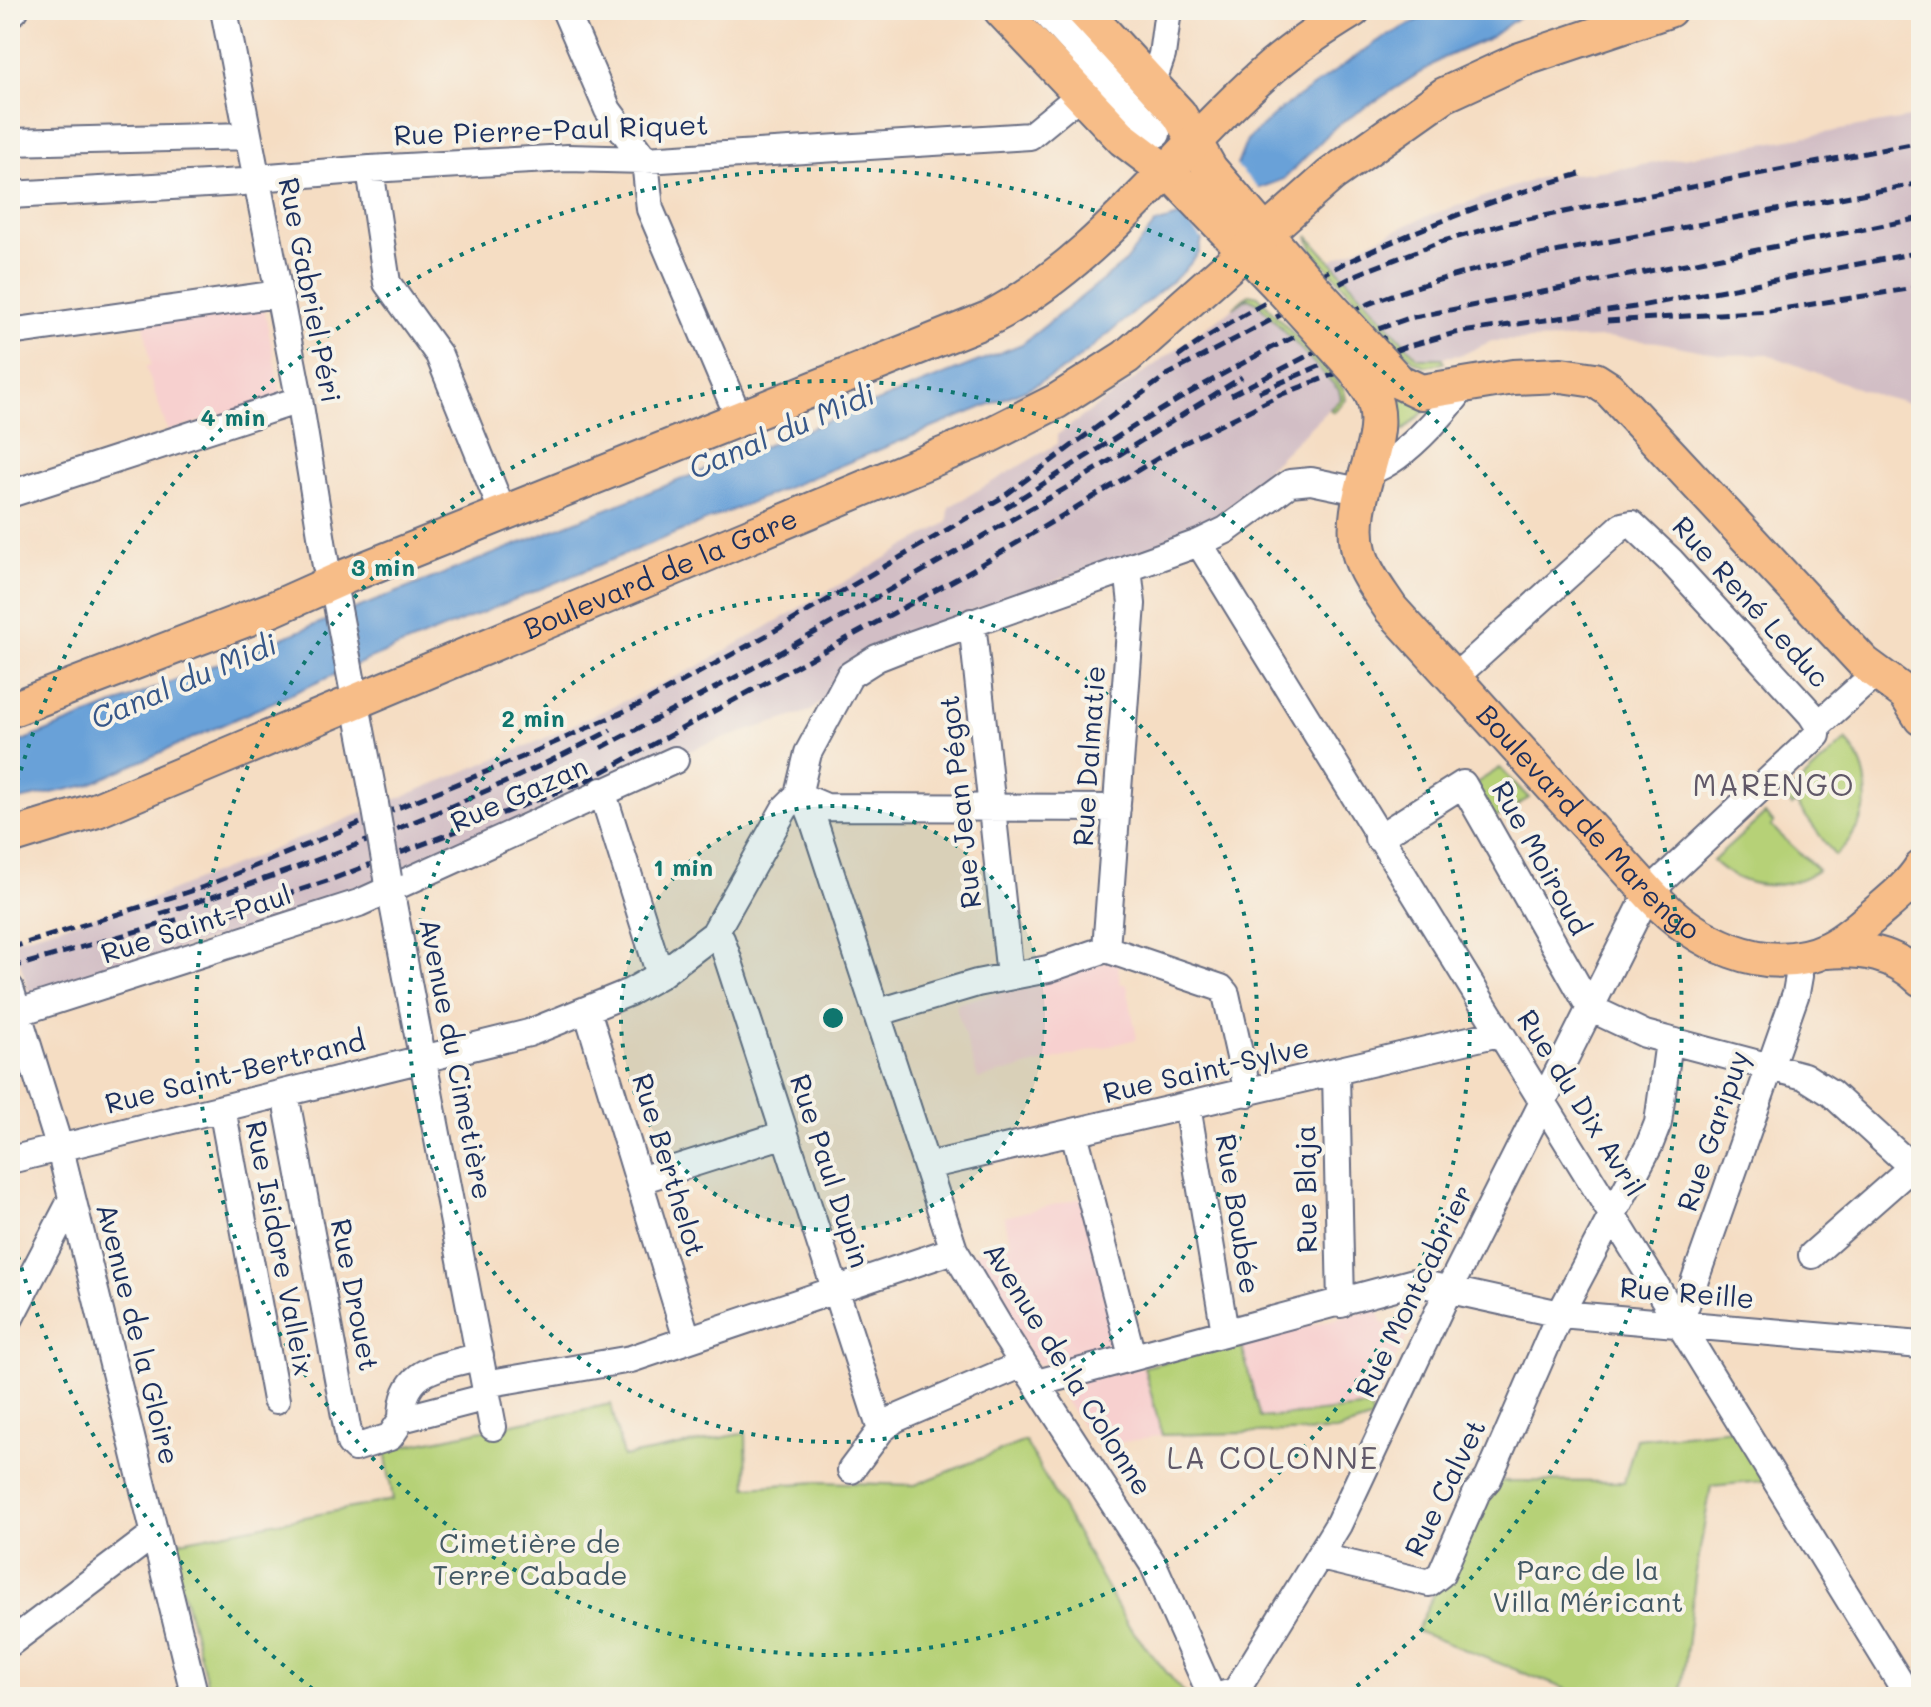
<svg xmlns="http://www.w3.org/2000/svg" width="1931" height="1707" viewBox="0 0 1931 1707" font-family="Mali,sans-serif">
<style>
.built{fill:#f7d0cf}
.industrial{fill:#d2bec5}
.green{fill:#b6d177;stroke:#68806a;stroke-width:2}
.water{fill:#69a1d8;stroke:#42689b;stroke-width:2}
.pier{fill:#f5ddc3}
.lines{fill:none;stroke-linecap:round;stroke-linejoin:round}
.minor-casing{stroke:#676c81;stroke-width:30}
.major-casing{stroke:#676c81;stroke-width:38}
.minor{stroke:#fff;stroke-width:26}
.major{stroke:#f7bd88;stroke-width:34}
.rail{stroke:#1b2f5e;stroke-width:5;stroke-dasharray:12 6;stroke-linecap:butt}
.minor-bridge-casing{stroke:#676c81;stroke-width:30;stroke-linecap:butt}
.major-bridge-casing{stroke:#676c81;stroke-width:38;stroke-linecap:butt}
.minor-bridge{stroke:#fff;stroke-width:26}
.major-bridge{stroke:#f7bd88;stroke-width:34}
.ring{fill:none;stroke:#0f766e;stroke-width:4;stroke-dasharray:4 8}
.labels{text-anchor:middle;stroke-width:8;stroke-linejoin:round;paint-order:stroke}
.street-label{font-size:28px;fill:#1b2f5e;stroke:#f7f3e8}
.park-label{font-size:28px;fill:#425864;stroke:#f7f3e8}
.water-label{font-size:30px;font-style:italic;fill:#365789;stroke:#f7f3e8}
.neighbourhood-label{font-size:30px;letter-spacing:2px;fill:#605868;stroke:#f7f3e8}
.centre{fill:#0f766e;stroke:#f7f3e8;stroke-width:4}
.ring-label{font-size:24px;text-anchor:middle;font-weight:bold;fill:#0f766e;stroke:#f7f3e8;stroke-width:8;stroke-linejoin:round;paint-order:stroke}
</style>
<rect width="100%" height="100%" fill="#f7f3e8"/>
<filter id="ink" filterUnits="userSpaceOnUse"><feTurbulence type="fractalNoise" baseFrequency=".0125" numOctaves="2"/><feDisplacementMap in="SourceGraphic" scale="16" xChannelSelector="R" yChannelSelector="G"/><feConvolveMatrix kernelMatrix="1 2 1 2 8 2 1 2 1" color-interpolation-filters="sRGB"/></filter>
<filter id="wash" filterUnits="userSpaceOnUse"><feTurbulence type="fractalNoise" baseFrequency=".006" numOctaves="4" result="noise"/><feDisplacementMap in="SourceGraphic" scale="32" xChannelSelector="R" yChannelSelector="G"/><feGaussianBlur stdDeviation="1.8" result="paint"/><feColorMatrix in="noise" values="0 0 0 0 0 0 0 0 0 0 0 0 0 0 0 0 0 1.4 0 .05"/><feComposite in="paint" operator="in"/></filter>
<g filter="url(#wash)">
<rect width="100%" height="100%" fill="#f5ddc3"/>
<path class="built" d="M264 307 281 395 168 432 146 367 151 365 144 323Z
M1117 959 1120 983 1127 985 1137 1039 978 1079 955 1004Z
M1081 1198 1119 1344 1038 1365 994 1298 972 1253 1011 1244 1004 1217Z
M1378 1308 1381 1322 1408 1335 1370 1407 1260 1418 1241 1343Z
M1144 1367 1162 1435 1098 1447 1062 1397 1067 1384Z"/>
<path class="industrial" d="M1921 116V407L1873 394 1767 354 1722 355 1658 342 1603 338 1492 341 1461 355 1421 359 1329 261 1422 218 1539 178 1625 168Z
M1246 299 1257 302 1339 390 1341 397 1233 503 1206 523 1172 540 894 638 811 711 706 744 285 918 29 994 14 940 146 901 541 740 699 666 948 522 949 507 1057 444V435Z"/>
<path class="green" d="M1308 236 1418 358H1443L1444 363 1425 366 1414 361 1314 253Z
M1249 294 1258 296 1344 389 1346 400 1333 412 1330 409 1341 399 1339 390 1257 302 1248 298 1233 308Z
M1389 393 1427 406V409L1404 430 1389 428Z
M1846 740C1879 779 1870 822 1835 856L1796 803 1791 806 1785 796Z
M1500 768 1529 798 1493 819 1473 785Z
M1765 814 1774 823 1771 826 1818 870C1783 893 1744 890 1713 861Z
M1241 1343 1260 1418 1370 1407 1373 1419 1336 1431 1162 1435 1144 1367Z
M611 1404 623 1457 746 1433 747 1487 818 1482 915 1485 1025 1441 1127 1624 1187 1697H211L170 1543 393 1500 385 1450Z
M1732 1429 1764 1481 1711 1486 1695 1578 1681 1697H1586L1416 1631 1485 1491 1503 1481 1624 1482 1636 1439Z"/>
<path class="water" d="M1437 10H1528L1490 38 1443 58 1335 127 1284 179 1257 189 1202 239 1199 253 1183 272 1067 368 1027 389 367 660 88 785 10 802V746L1022 344 1123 264 1155 224 1181 216 1237 165 1247 140 1281 109 1378 41Z"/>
<path class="pier" d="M1233 162 1262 192 1206 243 1177 212Z"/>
</g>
<g filter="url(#ink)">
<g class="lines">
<defs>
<path id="minor" d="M224 10 297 387 326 566 336 599 375 804
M565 10 608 110 645 160 650 209 739 418
M1043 10 1157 134
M10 14 15 10
M1152 84 1162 55 1168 10
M10 142 248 136
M370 169 387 283 439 355 503 513
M10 195 243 182 269 177 370 169 568 158 645 160 1030 136 1080 95
M10 332 278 294
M1366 472C1400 465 1445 412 1465 385
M10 494 299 400
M1199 543 1909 1697
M972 622 1010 976
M1818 725 1876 673
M602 791 660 975
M798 795 808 806 814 822 954 1250 1002 1331 1153 1564 1212 1697
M798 795 826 807 1117 808
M1378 838 1463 784 1590 1008
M388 878 493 1427
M714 934 721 939 727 956 881 1430
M1106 949 1132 604 1128 568
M10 988 60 1149 195 1697
M1590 1008 1645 1034 1804 1076 1831 1093 1912 1167
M587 1010 687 1339
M876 1013 977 983 1048 969 1106 949 1221 988 1226 994 1248 1093
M10 1015 359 903 675 760
M1336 1073 1341 1304
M285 1094 350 1443 355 1448 390 1437 402 1419
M1187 1106 1225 1332
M222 1108 276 1400
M1074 1133 1132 1356
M10 1160 529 1033 630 992 660 975 714 934 785 808 798 795 808 753 850 675 877 658 905 647 1199 543 1226 530 1290 483 1311 481 1359 491
M927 1166 1499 1033
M640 1180 785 1134
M1812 1255 1921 1159
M10 1318 72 1199
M1679 1325 1796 993 1799 976 1793 957
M480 1356C439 1368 402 1367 402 1419L487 1397
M1037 1383 1414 1282 1560 1314 1921 1345
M485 1384 631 1359 954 1250
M851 1470 881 1430 895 1419 1023 1364
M1321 1557 1429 1583 1441 1574 1477 1492 1488 1479 1560 1314 1649 1146 1658 1123 1669 1041
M10 1643 154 1534
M1215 1697 1236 1691 1338 1525 1449 1289 1641 907 1662 880 1817 735 1818 725 1811 714 1671 561 1632 524 1622 526 1454 678"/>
<g id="major">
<path d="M1001 10 1123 139 1177 180 1279 286"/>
<path d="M1083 10 1179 114 1210 169 1301 275"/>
<path d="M1398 381 1421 392 1513 377 1561 375 1595 380 1609 389 1864 663 1906 694 1921 718"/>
<path id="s1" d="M1371 392C1395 439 1343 495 1360 555 1366 575 1380 592 1391 609L1651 895C1694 941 1764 979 1828 949 1845 941 1859 928 1873 916 1890 901 1909 887 1921 868"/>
<path d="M10 710 273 609 347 576 988 319C1102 260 1177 148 1273 66 1298 45 1325 27 1353 10"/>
<path id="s2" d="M10 837 97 810 988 436 1057 401 1126 357 1331 175 1444 95 1520 60 1669 10"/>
<path d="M1826 951C1863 948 1894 953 1921 979"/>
</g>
</defs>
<use href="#minor" class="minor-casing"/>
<use href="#major" class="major-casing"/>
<use href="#minor" class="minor"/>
<use href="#major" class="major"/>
<path class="rail" d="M1607 321 1769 311 1921 287
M1178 357C1223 324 1272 299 1322 274 1410 232 1487 201 1580 174
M1259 392 1391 335
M1231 395 1319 350 1409 318 1921 218
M1005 508C1127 431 1248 349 1384 298 1468 267 1555 252 1642 235 1735 218 1828 200 1921 183
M601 748 751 669 921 572 1073 484 1242 377
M160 914C308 867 474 803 611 730
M163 936 330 880 586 781 965 574 1180 445 1280 395 1405 347 1455 333 1635 307 1921 252
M10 948 201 888 525 756 647 701 771 633 1003 497 1167 375 1358 274 1440 242 1508 223 1921 142
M10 968 179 919"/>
<defs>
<path id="minor-bridge" d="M375 804 388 878"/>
<path id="major-bridge" d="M1301 275 1398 381
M1279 286 1355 369 1371 392"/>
</defs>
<use href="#minor-bridge" class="minor-bridge-casing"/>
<use href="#major-bridge" class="major-bridge-casing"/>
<use href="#minor-bridge" class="minor-bridge"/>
<use href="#major-bridge" class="major-bridge"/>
</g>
</g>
<circle cx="833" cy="1018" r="212" fill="#0f766e" fill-opacity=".12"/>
<g class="ring">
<circle cx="833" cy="1018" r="212"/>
<circle cx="833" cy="1018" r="424"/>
<circle cx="833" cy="1018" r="637"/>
<path d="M322 1696A849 849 0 0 1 11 1231M11 805A849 849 0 1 1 1344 1696"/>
</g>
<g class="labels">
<g class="street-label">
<text transform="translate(551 130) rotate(-2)" y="10">Rue Pierre-Paul Riquet</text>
<text transform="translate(310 290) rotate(79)" y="10">Rue Gabriel Péri</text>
<text dy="10" stroke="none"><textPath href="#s2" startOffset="702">Boulevard de la Gare</textPath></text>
<text transform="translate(1751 602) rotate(48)" y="10">Rue René Leduc</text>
<text transform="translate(1089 756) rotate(-86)" y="10">Rue Dalmatie</text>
<text transform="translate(519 794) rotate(-24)" y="10">Rue Gazan</text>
<text transform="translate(960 802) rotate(-96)" y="10">Rue Jean Pégot</text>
<text dy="10" stroke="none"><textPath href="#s1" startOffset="520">Boulevard de Marengo</textPath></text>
<text transform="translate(1541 858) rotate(61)" y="10">Rue Moiroud</text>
<text transform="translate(196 924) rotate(-18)" y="10">Rue Saint-Paul</text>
<text transform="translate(456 1059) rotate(79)" y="10">Avenue du Cimetière</text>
<text transform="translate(1206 1070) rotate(-13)" y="10">Rue Saint-Sylve</text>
<text transform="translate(235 1072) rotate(-14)" y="10">Rue Saint-Bertrand</text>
<text transform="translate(1581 1103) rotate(58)" y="10">Rue du Dix Avril</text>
<text transform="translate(1713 1131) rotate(-71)" y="10">Rue Garipuy</text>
<text transform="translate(669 1165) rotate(73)" y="10">Rue Berthelot</text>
<text transform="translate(830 1171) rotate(72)" y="10">Rue Paul Dupin</text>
<text transform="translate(1306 1189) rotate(-91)" y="10">Rue Blaja</text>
<text transform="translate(1238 1214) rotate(81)" y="10">Rue Boubée</text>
<text transform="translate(280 1248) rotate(79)" y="10">Rue Isidore Valleix</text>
<text transform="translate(1414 1291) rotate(-64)" y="10">Rue Montcabrier</text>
<text transform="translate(1687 1293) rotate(5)" y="10">Rue Reille</text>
<text transform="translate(355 1295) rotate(79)" y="10">Rue Drouet</text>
<text transform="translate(138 1334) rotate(76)" y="10">Avenue de la Gloire</text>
<text transform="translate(1068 1369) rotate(58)" y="10">Avenue de la Colonne</text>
<text transform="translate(1445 1488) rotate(-64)" y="10">Rue Calvet</text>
</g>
<g class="park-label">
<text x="530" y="1553">Cimetière de<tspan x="530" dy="32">Terre Cabade</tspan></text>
<text x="1588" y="1580">Parc de la<tspan x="1588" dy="32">Villa Méricant</tspan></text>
</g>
<g class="water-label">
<text transform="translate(782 432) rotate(-23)" y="10">Canal du Midi</text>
<text transform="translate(184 682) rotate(-23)" y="10">Canal du Midi</text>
</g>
<g class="neighbourhood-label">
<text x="1774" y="796">MARENGO</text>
<text x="1273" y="1469">LA COLONNE</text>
</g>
</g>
<circle cx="833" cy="1018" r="12" class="centre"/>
<g class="ring-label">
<text x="233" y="426">4 min</text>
<text x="383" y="576">3 min</text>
<text x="533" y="727">2 min</text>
<text x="683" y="876">1 min</text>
</g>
<rect width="1931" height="1707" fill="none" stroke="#f7f3e8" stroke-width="40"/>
</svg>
